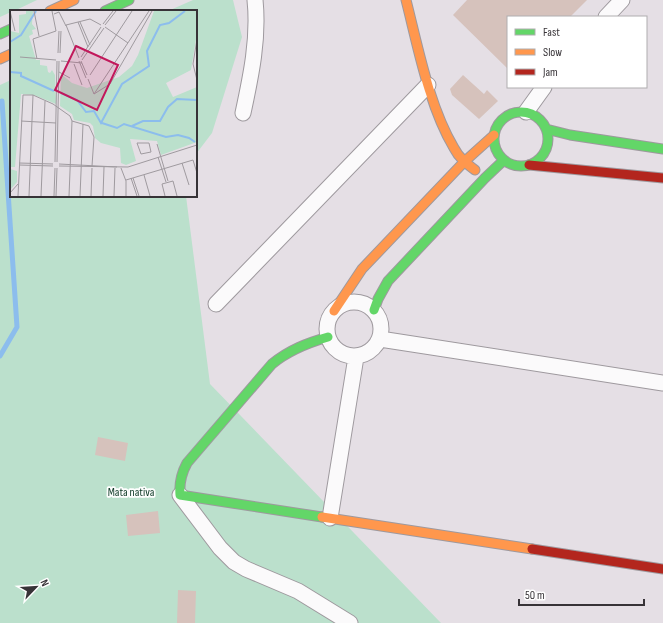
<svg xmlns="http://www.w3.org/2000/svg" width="663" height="623" viewBox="0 0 663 623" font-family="'Sofia Sans Condensed',sans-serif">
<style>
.green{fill:#bbe0cc}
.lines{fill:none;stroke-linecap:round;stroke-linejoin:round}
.stream{stroke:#8cbded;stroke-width:5}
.building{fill:#d6c2bc}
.street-casing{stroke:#9e999e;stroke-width:17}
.fast-casing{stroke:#9e999e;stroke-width:11}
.slow-casing{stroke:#9e999e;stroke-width:11}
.jam-casing{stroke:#9e999e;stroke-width:11}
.street{stroke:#fbfafb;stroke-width:15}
.fast{stroke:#63d668;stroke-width:9}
.slow{stroke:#ff974d;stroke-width:9}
.jam{stroke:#b3261e;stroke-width:9}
.labels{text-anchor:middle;stroke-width:3.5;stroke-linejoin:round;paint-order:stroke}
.park-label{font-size:12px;fill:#0a3723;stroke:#fff}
.inset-river{fill:none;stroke:#8cbded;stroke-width:2}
.inset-road{fill:none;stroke:#9f9a9f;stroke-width:1}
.view{fill:#c2185b;fill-opacity:0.15;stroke:#c2185b;stroke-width:2}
.inset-edge{fill:none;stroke:#373337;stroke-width:2}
</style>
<rect width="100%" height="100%" fill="#e5dfe5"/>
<path class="green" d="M0 0H37L14 11H11V12L0 17Z
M193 0H233L242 37 212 133 196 154V11H168Z
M11 80V196H186L210 384 441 623H0V85Z"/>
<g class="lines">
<path class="stream" d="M0 356 17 327 2 101"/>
</g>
<path class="building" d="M467 0H587L570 17H508V69L453 15Z
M463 75 484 94 487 90 498 101 479 119 452 95 450 89Z
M98 437 128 443 125 461 95 455Z
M158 511 160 533 128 536 126 515Z
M178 590 196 591 195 623H177Z"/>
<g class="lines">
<defs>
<path id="street" d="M606 17 622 0
M526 112 544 87
M243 113C251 76 259 38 255 0
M327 329a27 27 0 1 1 54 0a27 27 0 1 1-54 0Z
M216 304 428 85
M380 339 663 383
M180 495 220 548 234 562 246 569 298 591 350 623
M330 518 356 357"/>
<path id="fast" d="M105 11 129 0
M0 34 11 29
M494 139a27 27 0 1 1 54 0a27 27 0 1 1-54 0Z
M546 129 570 135 663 149
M374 310 378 299 388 281 485 178 504 160
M322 517 180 495C179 483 181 474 187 463L272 364C289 350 307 343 328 337"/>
<path id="slow" d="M406 0C418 47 429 106 454 148 459 158 467 164 475 170
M50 11 74 0
M0 59 11 54
M334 311 362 269 464 162 494 135
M322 517 532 549"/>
<path id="jam" d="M529 165 663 178
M532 549 663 569"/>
</defs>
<use href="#street" class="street-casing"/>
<use href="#fast" class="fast-casing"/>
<use href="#slow" class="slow-casing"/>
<use href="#jam" class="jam-casing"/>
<use href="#street" class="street"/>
<use href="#fast" class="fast"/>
<use href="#slow" class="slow"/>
<use href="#jam" class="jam"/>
</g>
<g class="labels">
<g class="park-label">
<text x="131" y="496">Mata nativa</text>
</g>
</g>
<g transform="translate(10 10)">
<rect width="187" height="187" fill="#e5dfe5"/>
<path d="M16 1H23L22 14 26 19 22 20 23 24 19 26 26 50H30V55L37 56 38 62 40 63 42 60 45 65 46 94 24 85 11 84 5 157H0V21L9 23V5L16 4ZM144 1H187V23L181 60 156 73 163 87 187 77V132L151 145 147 131 120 129 126 151 116 155 111 153 110 138 91 133 85 128 83 116 80 113 64 110 62 104 50 96 51 64 62 73 77 78 109 67 122 56 128 45ZM0 159 7 161V172L0 180Z" fill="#bbe0cc"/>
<path class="inset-river" d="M0 32 11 25 26 1M0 62 11 63V66L44 81M51 83 67 90 76 102 84 101 91 113 112 74 139 56 137 41 150 15 159 13 175 1M92 113 107 118 114 114 156 127 168 125 179 128 185 132M122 116 133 111H150L158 97 167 89 187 90"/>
<path class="inset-road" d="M0 1 5 21M24 1 29 26M44 4 49 2 56 16M68 12 78 37M70 12 80 35M93 14 103 1M95 15 106 1M95 17 118 33M187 29 183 54 187 70M187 42V62M48 43 49 21M50 43 51 21M10 47 46 50M71 47 91 17M69 48 56 15 80 9 91 15M27 49 23 29 46 21 42 1M72 50 94 18M51 51 72 53M69 51 76 68M71 51 77 65M64 54 72 75M49 62 60 68M80 65 122 1M78 69 84 84 139 1M84 84 100 74 142 1M11 111 46 113M127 133H139L141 142 131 144ZM147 134 158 171M148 147 156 172M45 152 47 51M47 152 49 51M9 153 43 154M172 153 179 175M49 154 107 157M9 155 43 156M49 156 118 157 187 135M111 158 116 171V186M134 165 140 186M121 168 127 186M123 168 129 186M116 170 183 150 187 163M0 183 8 174M8 186 13 85H23L43 94 60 106 62 111 79 116 84 127 82 156M19 186 23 85M31 186 35 91M44 186 45 158M46 186 47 158M59 186 62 111M70 186 73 114M81 186 82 158M93 186 94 157M104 186 105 158M155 186 152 174 163 171 167 186"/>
<path class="view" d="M66 36 108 55 87 100 45 80Z"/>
<rect width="187" height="187" class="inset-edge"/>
</g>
<rect x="507" y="16" width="140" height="72" fill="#ffffff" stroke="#afadaf"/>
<rect x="515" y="29" width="20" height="6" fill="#63d668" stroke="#afadaf"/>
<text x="543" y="36" font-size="12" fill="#373337">Fast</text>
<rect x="515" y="49" width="20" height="6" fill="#ff974d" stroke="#afadaf"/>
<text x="543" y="56" font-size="12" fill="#373337">Slow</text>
<rect x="515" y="69" width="20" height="6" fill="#b3261e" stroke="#afadaf"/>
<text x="543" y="76" font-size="12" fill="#373337">Jam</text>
<g transform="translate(36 587) rotate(65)" stroke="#ffffff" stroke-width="3" paint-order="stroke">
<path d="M0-3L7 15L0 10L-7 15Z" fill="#373337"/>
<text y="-6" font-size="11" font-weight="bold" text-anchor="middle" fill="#373337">N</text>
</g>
<path d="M519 599v6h125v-6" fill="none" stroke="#373337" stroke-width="2"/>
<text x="525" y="599" font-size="12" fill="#373337" stroke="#ffffff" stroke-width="3" paint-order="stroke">50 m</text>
</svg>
